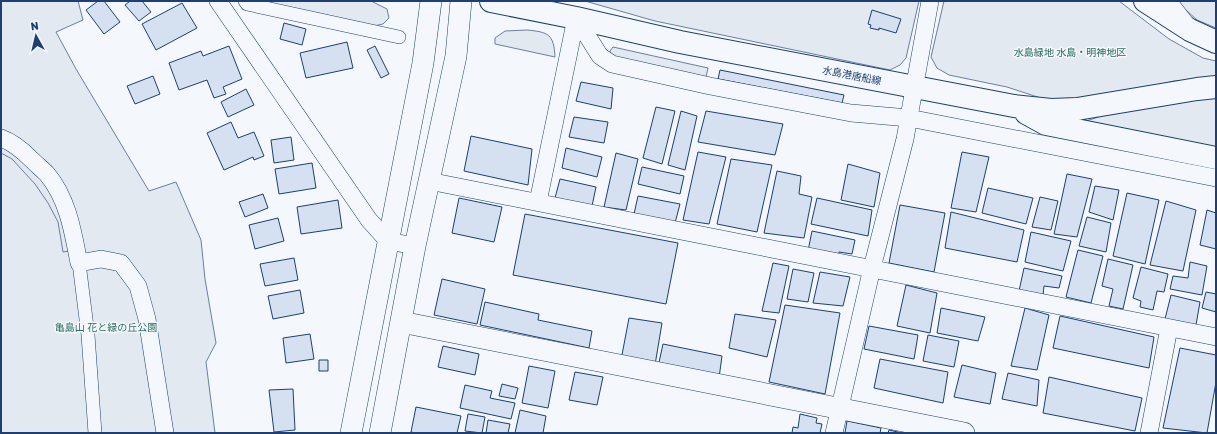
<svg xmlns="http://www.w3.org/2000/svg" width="1217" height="434" viewBox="0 0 1217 434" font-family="Rubik,'Noto Sans JP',sans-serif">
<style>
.green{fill:#e3e9f0;stroke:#687fa3}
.parking{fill:#e3e8f0;stroke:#687fa3}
.building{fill:#d5e0f0;stroke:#1d3f73}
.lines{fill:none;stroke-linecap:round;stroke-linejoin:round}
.pedestrian-casing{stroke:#1d3f73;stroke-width:14}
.minor-casing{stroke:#1d3f73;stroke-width:18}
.tertiary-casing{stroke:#1d3f73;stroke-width:22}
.secondary-casing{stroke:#1d3f73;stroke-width:24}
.pedestrian{stroke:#f4f7fb;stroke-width:13}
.minor{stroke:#f4f7fb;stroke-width:17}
.tertiary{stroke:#f4f7fb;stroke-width:21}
.secondary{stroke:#f4f7fb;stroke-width:22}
.labels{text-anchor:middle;stroke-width:3;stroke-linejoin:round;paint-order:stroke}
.park-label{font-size:10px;fill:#2c6c60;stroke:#f4f7fb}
.street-label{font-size:10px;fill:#1d3f73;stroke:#f4f7fb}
</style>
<rect width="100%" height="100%" fill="#f4f7fb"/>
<path class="green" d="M1 1H78L83 20 56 32 76 69 149 191 176 182 201 240 205 279 216 343 206 362 215 433H1Z
M260 1H371L387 9 389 18 383 24 374 26Z
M585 1H919L906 58 900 65 890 70 655 21Z
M944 1H1119L1169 39 1203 58 1216 61V80L1174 81 1093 101 1059 104 1007 87 949 75 937 68 931 57Z
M1176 1H1216V28L1197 20Z
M527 30C548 32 554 34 555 57L495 44V38L505 31Z
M613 47 708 68 706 77 611 56 610 51Z
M1216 95V151L1086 121 1117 111Z"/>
<path class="parking" d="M1 145 16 154 41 179 52 196 64 220 69 251 63 252 58 222 48 203 35 184 12 159 1 153Z"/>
<path class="building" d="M98 1H104L120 22 104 34 86 10Z
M130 1H142L151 12 139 21 125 5Z
M182 3 197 28 156 50 142 24Z
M872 10 901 19 896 33 879 28V30L870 28 871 25 868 24Z
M284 23 306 29 302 45 280 39Z
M347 42 353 68 306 78 300 53Z
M229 46 242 79 223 87 226 94 214 98 207 80 179 90 169 63 201 51 203 56Z
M375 46 389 74 381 78 367 50Z
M720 70 844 95 842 103 718 79Z
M153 76 160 94 135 104 127 86Z
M581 82 613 88 611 109 576 101Z
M246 89 254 105 228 117 221 102Z
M656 107 675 111 662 164 643 158Z
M681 111 697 116 685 170 668 165Z
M706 111 783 124 775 155 698 142Z
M574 117 608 122 604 143 569 137Z
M231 122 238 138 254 132 264 156 254 160 253 157 224 170 207 133Z
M471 136 532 149 528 185 464 171Z
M291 137 294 160 274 163 271 140Z
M566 148 602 157 597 177 562 168Z
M698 152 726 157 709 224 683 220Z
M962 152 989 157 976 212 951 208Z
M616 153 638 159 626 210 604 207Z
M731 159 772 165 757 232 717 224Z
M312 163 316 188 279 194 275 169Z
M848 164 880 173 874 207 841 200Z
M642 167 684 176 680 194 638 184Z
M777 171 801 176 799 194 812 197 804 238 764 233Z
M1067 174 1092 179 1077 237 1054 234Z
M560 179 596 187 592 206 555 198Z
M1095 186 1119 190 1113 220 1089 212Z
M988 188 1033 198 1026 224 982 213Z
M1127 193 1159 200 1145 264 1113 256Z
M263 194 268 208 245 217 239 202Z
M638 196 680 204 675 223 634 214Z
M1040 197 1058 201 1051 230 1032 227Z
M459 198 502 207 494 242 452 233Z
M817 198 872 210 868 236 811 224Z
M338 200 342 228 301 234 297 207Z
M1166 201 1196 210 1183 271 1150 265Z
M900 205 945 213 934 272 889 263Z
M1207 210 1216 213V249L1200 245Z
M951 212 1024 230 1017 262 945 248Z
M525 214 678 243 666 304 513 275Z
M1087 217 1111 223 1106 252 1079 246Z
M278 218 284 241 255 249 249 225Z
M812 231 855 240 852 254 839 252 838 258 808 251Z
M1031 232 1071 241 1063 271 1025 262Z
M1078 250 1103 256 1091 303 1066 297Z
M294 258 298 280 265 286 260 264Z
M1108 259 1133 265 1123 309 1109 306 1113 289 1102 286Z
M1190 262 1207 266 1202 295 1170 289 1173 276 1188 278Z
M773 263 789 266 779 313 762 311Z
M1141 267 1168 274 1164 292 1157 291 1153 310 1140 307 1141 301 1133 298Z
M1024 268 1062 276 1059 288 1044 286 1043 296 1019 291Z
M793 269 814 273 808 302 787 299Z
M820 272 850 277 843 306 813 303Z
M442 279 485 289 477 324 434 315Z
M906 285 937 293 930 333 897 326Z
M300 290 304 313 273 319 268 296Z
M1206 292 1216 294V312L1202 308Z
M1171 295 1200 302 1196 325 1165 319Z
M485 302 539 314 538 320 592 331 589 348 480 325Z
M785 305 840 313 825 394 769 382Z
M941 308 985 317 978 341 937 333Z
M1025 308 1049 315 1037 370 1011 366Z
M735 314 776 320 767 357 729 348Z
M1060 316 1154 337 1149 368 1053 348Z
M629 318 662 323 655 365 621 360Z
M869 326 918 335 914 359 864 349Z
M310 334 314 359 286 363 283 338Z
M928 335 959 341 954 367 923 361Z
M663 344 722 356 719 378 658 367Z
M443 346 479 354 475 375 438 367Z
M1180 348 1216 355V382L1207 433 1163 428Z
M880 359 948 372 943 403 874 388Z
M319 360H328V371H319Z
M962 365 996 373 990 404 954 397Z
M529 366 555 371 548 408 522 403Z
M575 372 603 377 597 405 569 400Z
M1008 373 1039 380 1037 406 1002 399Z
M1049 377 1142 398 1135 431 1043 413Z
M502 384 518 388 515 399 499 396Z
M465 385 492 391 490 398 515 403 511 419 460 408Z
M293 389 295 430 274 432 269 390Z
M416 407 461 416 457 433H416L411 432Z
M520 410 546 416 543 433H515Z
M468 414 485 417 482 433 465 431Z
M800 414 817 418 816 423 822 424 820 433H792L793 427 798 428Z
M488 420 510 424 508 433H486Z
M847 421 881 428 880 433H845Z
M889 430 902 433H888Z"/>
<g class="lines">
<defs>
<path id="pedestrian" d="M245 1 247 4 399 37
M79 263 88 335 95 433"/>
<path id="minor" d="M218 1 369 220 388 241 415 246
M1168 1 1185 23
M576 18 600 56 612 64 710 86 851 113 909 118 1216 178
M1 138C12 142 23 151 31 159 36 164 42 169 47 174 68 199 73 232 79 263L101 259 121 263 138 286 147 319 165 433
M429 181 1216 337
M538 202 576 18
M834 433 872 268 905 139 930 1
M1149 433 1169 328"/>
<path id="tertiary" d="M401 322 964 433
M351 433 423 63 431 1
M380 433 415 246 456 56 461 1"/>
<path id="secondary" d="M491 1 576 18 680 42 1014 106 1051 110 1077 109 1197 89 1216 87
M1145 1 1190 30 1216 42
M1026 113 1046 124 1216 158"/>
</defs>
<use href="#pedestrian" class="pedestrian-casing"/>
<use href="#minor" class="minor-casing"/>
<use href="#tertiary" class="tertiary-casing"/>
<use href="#secondary" class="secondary-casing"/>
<use href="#pedestrian" class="pedestrian"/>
<use href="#minor" class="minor"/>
<use href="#tertiary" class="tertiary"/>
<use href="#secondary" class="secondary"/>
</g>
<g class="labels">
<g class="park-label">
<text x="1070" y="56">水島緑地 水島・明神地区</text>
<text x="106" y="331">亀島山 花と緑の丘公園</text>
</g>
<g class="street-label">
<text transform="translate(852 75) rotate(11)" y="4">水島港唐船線</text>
</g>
</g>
<rect width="1217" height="434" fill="none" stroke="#1d3f73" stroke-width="4"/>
<g transform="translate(36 36) rotate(352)" stroke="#f4f7fb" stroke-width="3" paint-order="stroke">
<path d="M0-3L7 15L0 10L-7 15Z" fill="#1d3f73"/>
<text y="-6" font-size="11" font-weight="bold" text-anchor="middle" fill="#1d3f73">N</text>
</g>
</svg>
